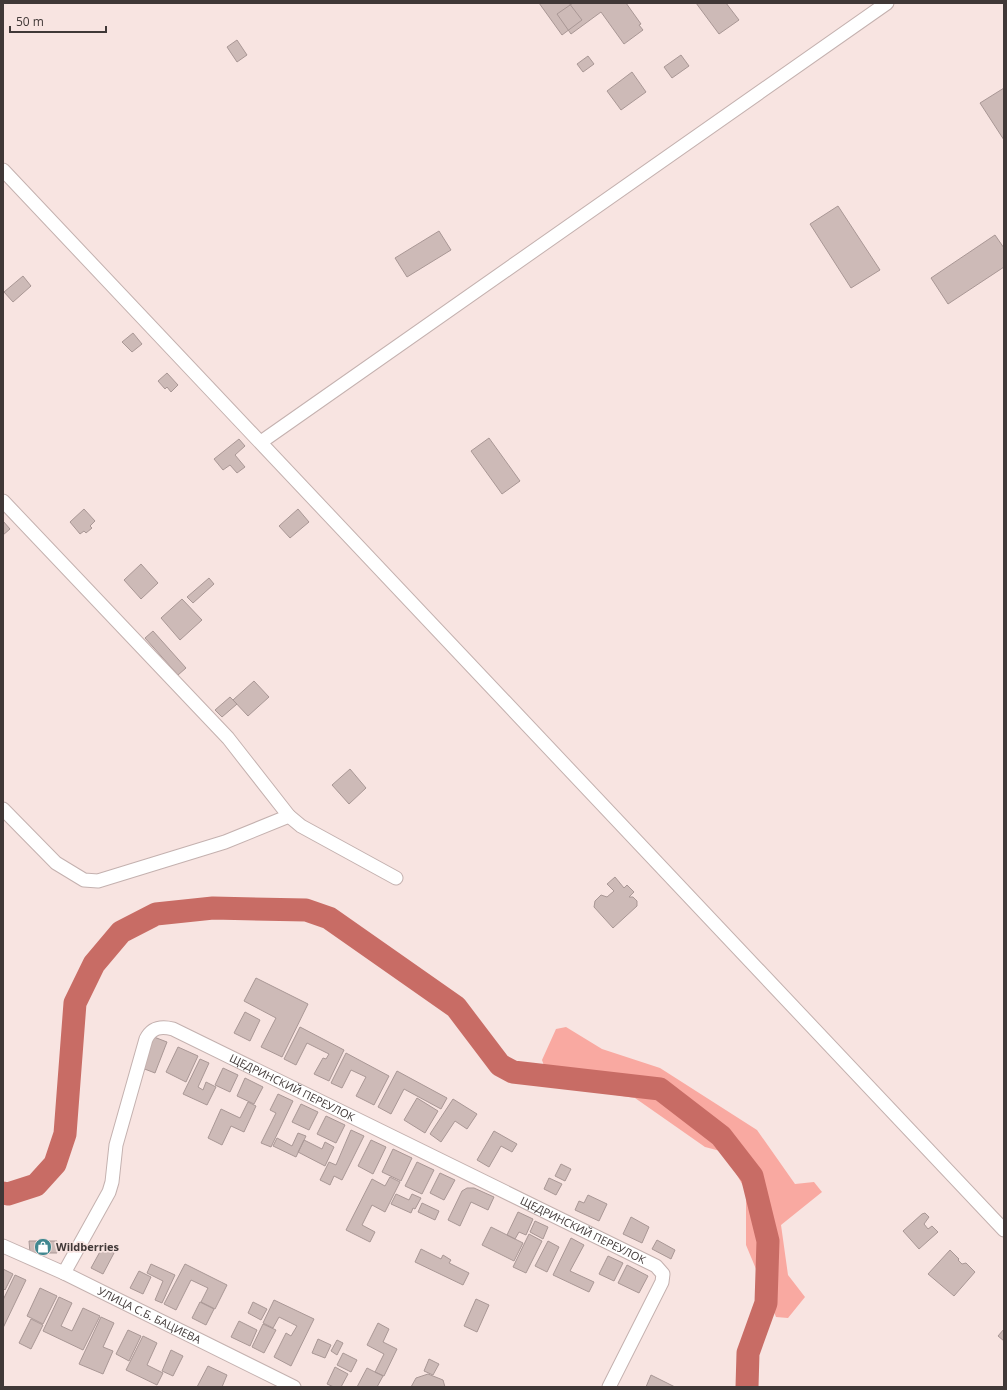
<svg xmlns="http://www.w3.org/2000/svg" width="1007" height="1390" viewBox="0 0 1007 1390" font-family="'Open Sans',sans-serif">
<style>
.green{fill:#f9a9a1}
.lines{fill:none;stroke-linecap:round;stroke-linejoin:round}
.river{stroke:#c86c65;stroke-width:23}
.building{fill:#cdbab7;stroke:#a99795}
.minor-casing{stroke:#c4b1af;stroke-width:15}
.minor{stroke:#fff;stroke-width:13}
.labels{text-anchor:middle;stroke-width:3.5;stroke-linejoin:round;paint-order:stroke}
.street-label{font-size:11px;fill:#403837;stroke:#f8e4e1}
.poi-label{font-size:11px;font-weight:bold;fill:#403837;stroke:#f8e4e1;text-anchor:start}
</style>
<rect width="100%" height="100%" fill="#f8e4e1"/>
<path class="green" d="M566 1027 602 1049 660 1068 757 1130 795 1184 814 1182 822 1192 781 1225 788 1275 805 1297 788 1318 776 1317 746 1245V1191L724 1152 705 1147 635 1098 551 1085 542 1060 556 1029Z"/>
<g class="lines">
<path class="river" d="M3 1193 8 1194 36 1185 55 1164 65 1134 75 1003 94 964 121 932 156 914 213 908 306 910 329 918 456 1007 500 1065 513 1072 660 1089 721 1136 752 1176 768 1241 766 1303 748 1353 747 1387"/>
</g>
<path class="building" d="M539 3H569L582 20 562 35Z
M573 3H626L641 24 639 25 643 30 624 44 601 12 571 34 557 14Z
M696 3H726L739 20 719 34Z
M237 40 247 55 237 62 227 47Z
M681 55 689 66 672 78 664 67Z
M588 56 594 64 583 72 577 64Z
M632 72 646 92 621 110 607 91Z
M1004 88V140L980 103Z
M838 206 880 270 851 288 810 224Z
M439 231 451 250 407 277 395 258Z
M995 235 1004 248V267L948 304 931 278Z
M23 276 31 286 13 302 4 292Z
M133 333 142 344 132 352 122 342Z
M167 373 178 385 171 392 167 387 165 389 158 381Z
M489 438 520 481 502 494 471 451Z
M239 439 245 446 235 455 245 467 237 473 230 465 223 470 214 459Z
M84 509 95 521 90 526 92 528 86 533 84 531 80 534 70 522Z
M298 509 309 522 290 538 279 526Z
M3 521 10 529 3 535Z
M141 564 158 583 141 599 124 580Z
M209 578 214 584 193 603 187 597Z
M182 599 202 620 180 640 161 618Z
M153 631 186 668 178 675 145 638Z
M254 681 269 697 248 716 233 700Z
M230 697 237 704 222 717 215 710Z
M350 769 366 788 349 804 332 785Z
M615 877 624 888 627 885 634 892 629 897H633L637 901V906L613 928 594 907 595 901 601 895 607 897 614 891 607 884Z
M256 978 308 1004 282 1057 261 1047 276 1018 244 1001Z
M245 1012 260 1020 250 1041 234 1033Z
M300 1027 344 1050 329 1081 314 1074 323 1058 326 1059 329 1054 307 1043 296 1065 284 1059Z
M154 1037 167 1042 155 1073 142 1068Z
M178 1047 198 1056 186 1082 166 1072Z
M346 1053 389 1076 374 1105 356 1096 366 1077 351 1070 342 1088 331 1083Z
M200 1059 209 1063 198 1087 203 1090 206 1082 216 1087 207 1105 183 1094Z
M223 1068 238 1075 230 1092 215 1085Z
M397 1071 447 1098 441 1109 404 1089 391 1114 378 1107Z
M245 1078 263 1087 254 1104 237 1096Z
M278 1094 293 1101 271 1147 261 1143 276 1113 270 1110Z
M417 1098 438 1111 425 1133 404 1120Z
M453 1099 477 1114 467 1129 455 1121 441 1142 430 1134Z
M248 1102 256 1106 244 1132 231 1126 222 1145 208 1138 221 1109 240 1118Z
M301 1104 318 1112 309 1130 292 1122Z
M326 1116 345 1125 336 1143 317 1134Z
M351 1130 364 1136 342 1180 334 1176 330 1185 320 1180 329 1162 336 1165Z
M494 1131 517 1144 512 1152 501 1146 489 1167 477 1160Z
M298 1133 306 1136 296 1157 273 1146 277 1138 292 1146Z
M304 1140 322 1149 325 1142 334 1147 325 1166 298 1152Z
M371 1140 386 1147 373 1174 358 1166Z
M393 1149 412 1158 401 1181 382 1172Z
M417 1162 434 1170 422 1194 405 1186Z
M561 1164 571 1169 565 1181 555 1176Z
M440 1173 455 1180 444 1200 430 1193Z
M390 1177 400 1182 385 1212 372 1205 362 1225 375 1232 370 1242 346 1230 372 1179 385 1186Z
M549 1178 562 1184 556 1195 544 1189Z
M467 1188H474L494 1197 488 1210 471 1202 460 1226 448 1220 462 1191Z
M396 1194 409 1200 412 1194 421 1198 415 1209 413 1208 411 1213 391 1204Z
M588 1195 607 1204 599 1221 575 1210 579 1201 584 1203Z
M422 1203 439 1211 435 1220 418 1212Z
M518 1212 533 1219 526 1235 519 1232 515 1239 507 1235Z
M925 1213 929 1217 924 1224 928 1229 932 1226 938 1232 919 1249 903 1231 922 1214Z
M631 1217 649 1227 642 1243 623 1234Z
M535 1221 548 1227 543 1239 530 1232Z
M491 1227 523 1243 514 1261 482 1245Z
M529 1234 542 1241 526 1273 513 1267Z
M571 1238 584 1245 570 1271 594 1282 589 1292 553 1275Z
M657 1240 675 1250 671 1259 652 1249Z
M29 1241H57V1253H30Z
M548 1241 559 1247 547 1272 535 1266Z
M102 1248 114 1253 103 1274 91 1268Z
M421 1249 441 1259 443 1255 451 1260 449 1263 469 1273 463 1285 415 1262Z
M950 1250 959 1259 958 1260 962 1264 966 1263 975 1272 954 1296 928 1274Z
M608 1256 623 1263 614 1281 599 1274Z
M151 1264 175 1275 162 1303 155 1300 163 1281 147 1273Z
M185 1264 227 1285 215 1309 201 1302 208 1288 191 1280 176 1310 164 1304Z
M627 1265 648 1276 639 1293 618 1283Z
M3 1269 13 1274 5 1290 3 1288Z
M139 1271 151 1277 143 1294 130 1288Z
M15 1275 26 1280 3 1328V1300Z
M40 1288 57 1296 43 1324 27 1316Z
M59 1297 72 1303 61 1326 72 1331 83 1308 100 1316 83 1350 43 1331Z
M476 1299 489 1305 477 1332 464 1326Z
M274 1300 314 1319 291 1366 274 1357 286 1333 291 1336 297 1326 279 1317 273 1328 263 1323Z
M200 1302 214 1309 206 1325 192 1318Z
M253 1302 267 1309 261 1320 248 1313Z
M101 1317 114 1323 103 1347 113 1351 103 1374 79 1364Z
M31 1319 43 1325 31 1349 19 1343Z
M239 1321 257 1330 250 1346 231 1337Z
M378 1323 389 1329 383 1342 397 1349 384 1376 375 1372 384 1354 367 1345Z
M263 1324 276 1330 264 1353 252 1347Z
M1004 1329V1341L998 1336Z
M128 1330 141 1336 129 1361 116 1354Z
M143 1336 157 1343 147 1365 163 1373 157 1385 126 1370Z
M318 1339 331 1345 325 1358 312 1353Z
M337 1340 343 1343 337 1355 331 1351Z
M171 1350 183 1356 173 1376 162 1371Z
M343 1353 357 1360 351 1372 337 1365Z
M429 1359 439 1364 433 1375 424 1371Z
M208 1366 227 1375 222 1387H197Z
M335 1367 348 1374 341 1387H334L327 1384Z
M367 1368 383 1376 377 1387H357Z
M428 1374 443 1380 445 1387H411L416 1378Z
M651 1375 675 1387H646Z"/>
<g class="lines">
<defs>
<g id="minor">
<path d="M3 170 1004 1230"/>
<path d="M261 442 887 3"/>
<path d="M3 501 228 738 289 816 301 826 396 878"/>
<path d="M3 809 56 863 84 880 98 881 225 842 289 816"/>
<path id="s1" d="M3 1246 64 1273 294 1387"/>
<path id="s2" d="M64 1273 109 1192 112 1182 116 1145 146 1039C152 1027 161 1026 173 1029L656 1266 663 1274 662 1282 609 1387"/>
</g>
</defs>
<use href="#minor" class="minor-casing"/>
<use href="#minor" class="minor"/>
</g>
<defs>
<symbol id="shop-disc" viewBox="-11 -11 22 22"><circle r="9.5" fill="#418890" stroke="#f8e4e1"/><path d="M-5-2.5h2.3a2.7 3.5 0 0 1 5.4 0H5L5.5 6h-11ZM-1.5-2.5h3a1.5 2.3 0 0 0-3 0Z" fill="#fff"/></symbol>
</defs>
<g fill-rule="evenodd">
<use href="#shop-disc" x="33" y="1237" width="20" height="20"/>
</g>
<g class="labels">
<g class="street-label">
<text dy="4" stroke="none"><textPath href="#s2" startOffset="415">ЩЕДРИНСКИЙ ПЕРЕУЛОК</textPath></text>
<text dy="4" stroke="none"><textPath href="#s2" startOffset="739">ЩЕДРИНСКИЙ ПЕРЕУЛОК</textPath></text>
<text dy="4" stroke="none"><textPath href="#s1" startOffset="162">УЛИЦА С.Б. БАЦИЕВА</textPath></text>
</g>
<g class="poi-label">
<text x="56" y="1251">Wildberries</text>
</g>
</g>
<rect width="1007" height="1390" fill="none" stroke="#403837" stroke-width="8"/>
<path d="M10 26v6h96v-6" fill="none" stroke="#403837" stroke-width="2"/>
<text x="16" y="26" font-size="12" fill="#403837" stroke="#f8e4e1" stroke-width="3" paint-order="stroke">50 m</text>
</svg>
